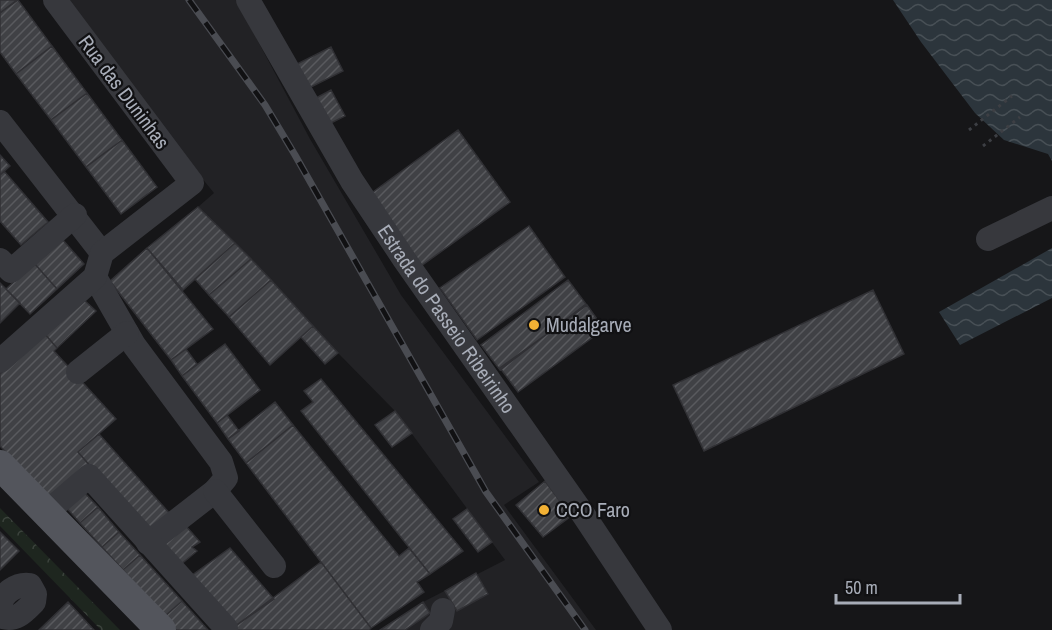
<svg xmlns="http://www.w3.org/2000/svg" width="1052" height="630" viewBox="0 0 1052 630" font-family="'Archivo Narrow',sans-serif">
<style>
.built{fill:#222225}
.park{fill:url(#park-crowns)}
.water{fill:url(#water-waves)}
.building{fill:url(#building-hatch);stroke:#303034;stroke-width:1.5}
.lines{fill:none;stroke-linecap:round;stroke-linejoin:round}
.path{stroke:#3d3f44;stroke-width:3;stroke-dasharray:3 4.5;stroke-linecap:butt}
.minor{stroke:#37383d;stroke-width:24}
.major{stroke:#53555c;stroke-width:30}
.rail-casing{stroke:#4a4c52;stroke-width:7}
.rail{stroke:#111113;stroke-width:4.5;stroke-dasharray:14;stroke-linecap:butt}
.poi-dot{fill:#f2b134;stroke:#111113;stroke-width:2}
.labels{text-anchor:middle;stroke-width:4.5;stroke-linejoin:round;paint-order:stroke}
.street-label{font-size:20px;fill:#a8adb8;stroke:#111113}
.poi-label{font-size:20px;fill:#a8adb8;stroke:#111113;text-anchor:start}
</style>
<defs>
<pattern id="park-crowns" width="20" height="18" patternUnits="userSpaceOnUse" patternTransform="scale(1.5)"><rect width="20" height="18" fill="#1e261f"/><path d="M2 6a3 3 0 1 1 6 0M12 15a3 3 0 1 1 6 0" fill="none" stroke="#3c433d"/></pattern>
<pattern id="water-waves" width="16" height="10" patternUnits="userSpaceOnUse" patternTransform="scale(1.5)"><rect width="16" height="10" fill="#2c353c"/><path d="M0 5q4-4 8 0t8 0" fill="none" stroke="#485056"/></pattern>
<pattern id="building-hatch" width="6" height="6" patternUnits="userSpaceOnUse" patternTransform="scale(1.5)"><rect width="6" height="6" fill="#404145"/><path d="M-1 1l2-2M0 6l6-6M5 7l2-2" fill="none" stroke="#595a5e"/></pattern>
</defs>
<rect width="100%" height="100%" fill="#161618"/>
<path class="built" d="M68 0H236L310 139 401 295 539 482 504 505 596 630H380L423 602 505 560 395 411 338 353 251 259 198 207 214 193 179 150Z"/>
<path class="park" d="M0 508 120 630H101L0 526Z"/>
<path class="water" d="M893 0H1052V161L1048 154 1004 140 975 113 921 42Z
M1052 248V298L960 345 939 312Z"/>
<path class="building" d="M0 0H17L0 13Z
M18 0 52 46 16 74 0 52V13Z
M52 46 87 93 51 120 16 74Z
M331 47 343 71 307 89 295 65Z
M331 90 345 116 325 126 312 100Z
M87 93 122 140 86 167 51 120Z
M458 130 510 202 421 266 369 195Z
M122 140 157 187 121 214 86 167Z
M0 155 10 166 0 175Z
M4 171 48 222 21 245 0 221V175Z
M198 207 235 243 183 290 147 248Z
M529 226 565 277 477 340 440 288Z
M62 239 84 264 57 289 34 263Z
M235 243 251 259 209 295 195 279Z
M147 248 213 329 171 360 110 281Z
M251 259 271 280 229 317 209 295Z
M34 263 57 289 30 314 6 289Z
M271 280 313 326 270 365 229 317Z
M568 280 586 304 500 370 481 345Z
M0 283 20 303 0 323Z
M873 290 904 354 704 451 673 385Z
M84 300 96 311 57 348 44 333Z
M587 305 604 329 518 392 500 368Z
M313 326 338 353 325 364 301 337Z
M44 333 57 348 54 351 116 419 78 452 91 467 53 502 0 446V374Z
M225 344 260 390 217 423 182 376Z
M186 349 197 364 182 376 171 360Z
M321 379 463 551 430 574 301 411 313 402 304 391Z
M275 402 293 425 246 463 228 439Z
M395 411 412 433 392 447 375 425Z
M227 415 239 431 228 439 217 423Z
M293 425 399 556 409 548 430 574 417 582 424 592 371 628 246 463Z
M99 434 171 515 150 534 78 452Z
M545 481 571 516 543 537 516 505Z
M81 489 98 507 80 523 64 505Z
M98 507 119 532 102 547 80 523Z
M467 509 492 542 478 552 453 519Z
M185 525 200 542 192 547 197 551 180 565 159 546Z
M0 532 19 551 0 570Z
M119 532 140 555 123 570 102 547Z
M230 548 274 599 234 627 188 578Z
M140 555 182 601 164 617 123 570Z
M321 562 371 628 369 630H230Z
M476 573 488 594 457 611 445 591Z
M182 601 208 630H176L164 617Z
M68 602 94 630H39Z
M423 602 430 613 405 630H380Z"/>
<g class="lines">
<path class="path" d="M969 130 1012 96
M983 146 1020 117"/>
<g class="minor">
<path id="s1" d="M248 0 352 181 404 259 583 514 660 630"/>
<path d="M0 122 102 253"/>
<path d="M988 239 1052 208"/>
<path d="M0 260 11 271 75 215"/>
<path d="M95 277 134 345 221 462 226 478 215 491 148 543"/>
<path d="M0 361 95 277 102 253 192 183 55 0"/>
<path d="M78 372 127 333"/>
<path d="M215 491 274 566"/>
<path d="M46 513 89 476 226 628"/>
<path d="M0 606C2 593 17 583 30 585L35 594 34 602C24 612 17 621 2 617L0 612"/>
<path d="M432 630 441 621 443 610"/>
</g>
<path class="major" d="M0 465 161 630"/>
<defs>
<path id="rail" d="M189 0 265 105 295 155 486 492 585 630"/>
</defs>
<use href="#rail" class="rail-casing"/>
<use href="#rail" class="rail"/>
</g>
<g class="poi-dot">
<circle cx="534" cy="325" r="6"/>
<circle cx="544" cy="510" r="6"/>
</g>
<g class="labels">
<g class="street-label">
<text transform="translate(124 92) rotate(53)" y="7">Rua das Duninhas</text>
<text dy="7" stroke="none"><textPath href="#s1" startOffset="376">Estrada do Passeio Ribeirinho</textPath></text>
</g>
<g class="poi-label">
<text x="546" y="332">Mudalgarve</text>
<text x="556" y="517">CCO Faro</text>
</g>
</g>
<path d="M836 594v9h124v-9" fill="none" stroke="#a8adb8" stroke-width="3"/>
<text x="845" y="594" font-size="18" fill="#a8adb8" stroke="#111113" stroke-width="4.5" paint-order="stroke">50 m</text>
</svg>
